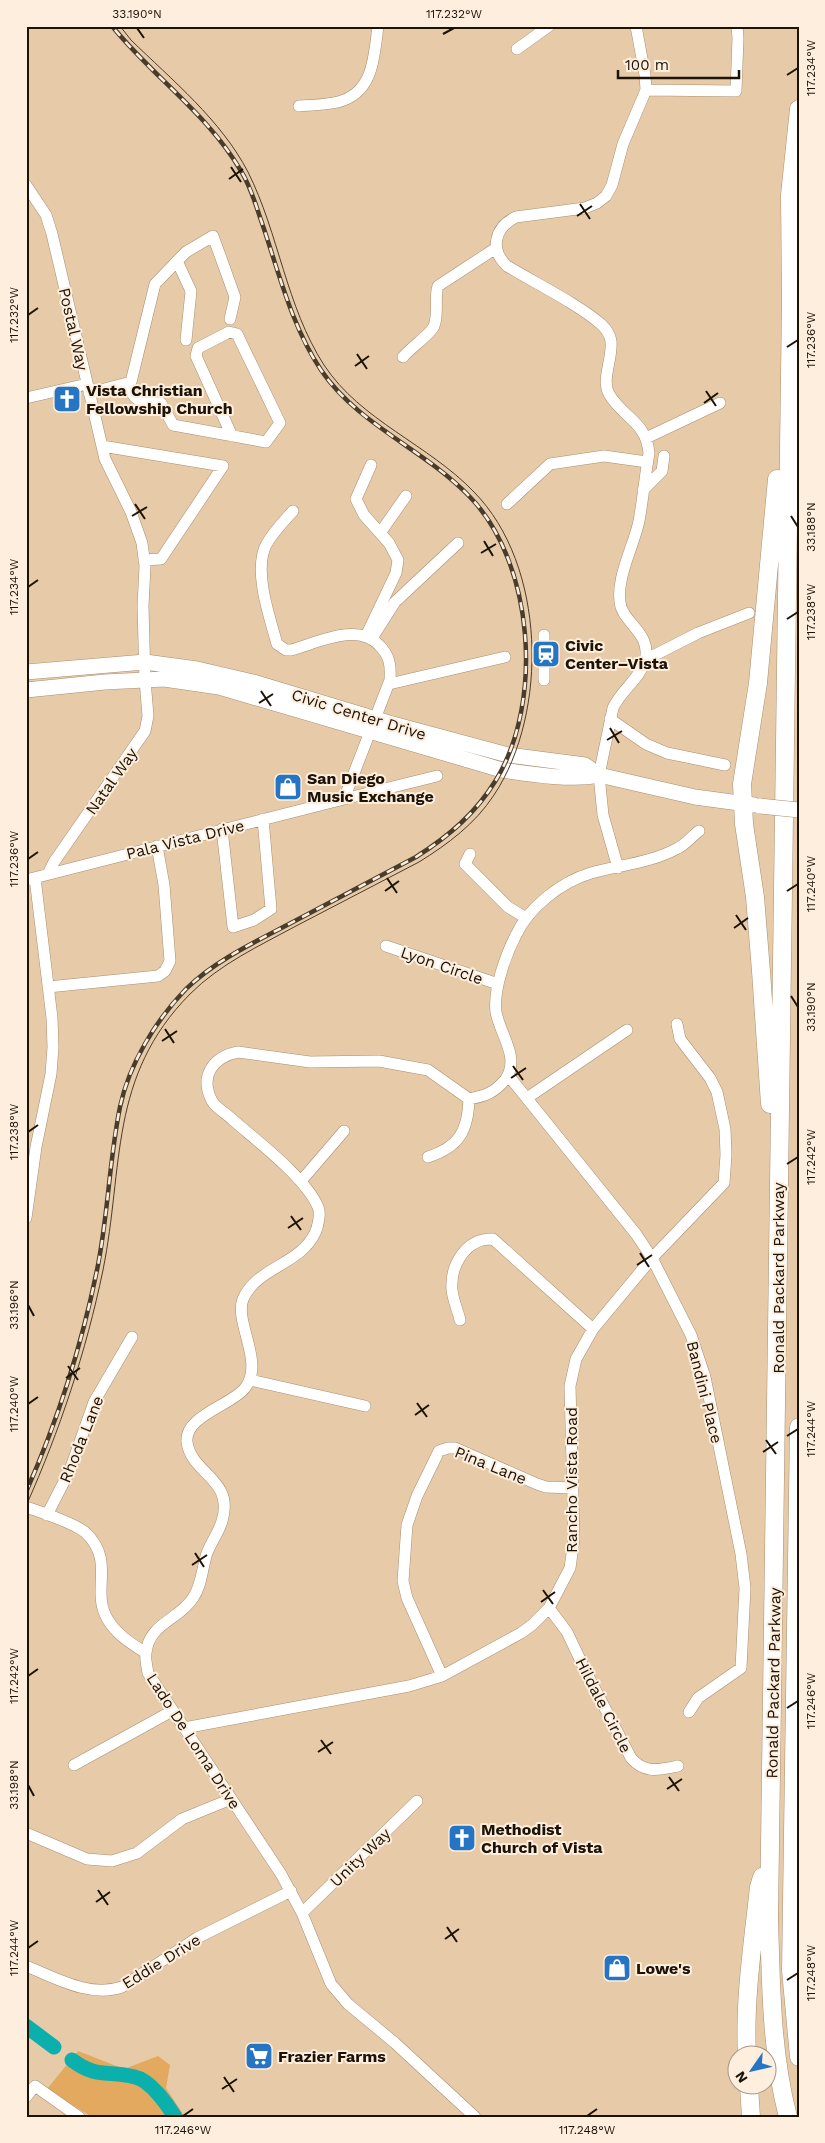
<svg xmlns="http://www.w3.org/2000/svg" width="825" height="2143" viewBox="0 0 825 2143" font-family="'Work Sans',sans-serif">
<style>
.green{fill:#e2a95f}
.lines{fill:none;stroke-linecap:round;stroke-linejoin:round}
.river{stroke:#0bb0ac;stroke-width:15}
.minor-casing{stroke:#a98e6e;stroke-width:12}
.major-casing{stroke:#a98e6e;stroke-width:16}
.highway-casing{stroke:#a98e6e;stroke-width:19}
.minor{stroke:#fff;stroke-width:11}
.major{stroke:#fff;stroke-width:15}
.highway{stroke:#fff;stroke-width:18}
.tram{stroke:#4a3c2b;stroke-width:1}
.rail-casing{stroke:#4a3c2b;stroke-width:4.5}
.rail{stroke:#fdeedd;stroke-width:2.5;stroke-dasharray:8;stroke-linecap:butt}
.major-bridge-casing{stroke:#a98e6e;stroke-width:16;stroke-linecap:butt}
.major-bridge{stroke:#fff;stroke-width:15}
.ticks{fill:none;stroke:#1c1206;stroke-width:2}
.labels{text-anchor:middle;stroke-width:4;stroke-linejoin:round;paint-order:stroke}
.street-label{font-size:16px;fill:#1c1206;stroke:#fdeedd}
.poi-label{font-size:16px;font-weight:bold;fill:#1c1206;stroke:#fdeedd;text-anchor:start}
.neatline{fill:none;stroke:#1c1206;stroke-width:2}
.ticks-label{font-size:12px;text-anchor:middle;fill:#1c1206}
</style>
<rect width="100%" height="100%" fill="#e7cba9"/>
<path class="green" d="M78 2051 124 2069 158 2056 170 2065 166 2088 185 2117H92L47 2089Z"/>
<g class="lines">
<path class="river" d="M26 2026 54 2047
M72 2060C97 2079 108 2070 135 2077 150 2080 167 2104 175 2117"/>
<defs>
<path id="minor" d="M517 49 549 26
M646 90 736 91 738 38 737 26
M299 106C312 105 325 105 338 102 374 93 374 56 378 26
M26 185 46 215 52 234 105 459 131 512 142 543 145 566 143 606 145 680 148 716 145 731 54 862 48 874
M177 261 191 291 186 340
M403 357C410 348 431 334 434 326 439 314 434 298 438 286L496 248
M127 383C135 404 140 401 161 403L173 425 266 442 280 423 237 334 229 332 198 348 196 356 232 436
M89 393 131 382 155 284 186 252 213 236 235 297 230 319
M26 398 87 384
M646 438 720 403
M102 446 223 466 161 559 144 560
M643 490 662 471 664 456
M507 504 550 464 604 456 647 462
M380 533 406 496
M544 635V680
M366 636 396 573 398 560 389 543 364 515 356 499 371 465
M372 638 395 602 458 543
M645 660 698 633 749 613
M389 684 505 657
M610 719 646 744 667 753 725 765
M344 799 437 776
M222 829 233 927 254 920 271 909 263 819
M470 854 465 864 508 907 526 918
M618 868 603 815 599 775 613 708C621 690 639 680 645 661 652 635 626 624 621 607 614 581 634 546 639 521 643 499 645 476 649 453 646 421 623 418 609 394 601 380 613 358 611 341 610 335 606 329 602 325 578 304 535 283 507 266 489 249 495 227 516 217L585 208 597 203 606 196 612 185 623 144 646 90 645 75 636 26
M26 880 344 799 390 680C391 666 390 656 379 645 357 622 317 643 291 650H286L277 644C270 618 253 571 266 545 273 532 283 522 293 511
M386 946 498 984
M48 987 158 976 165 971 170 961 164 885 157 846
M508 1075 636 1234 652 1258 691 1335 705 1377 741 1554 745 1588 741 1668 698 1698 689 1712
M527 1098 627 1030
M428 1157C459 1147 468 1131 469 1099
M301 1181 344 1131
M26 1218 36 1147 51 1074 53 1047 52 1018 35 878
M460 1320C458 1311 453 1300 452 1290 450 1265 466 1238 493 1239L593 1329
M250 1380 365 1406
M26 1507C41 1512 76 1524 86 1533 116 1562 90 1591 108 1620 117 1635 132 1644 146 1653
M47 1515 70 1470 94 1402 132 1337
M549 1608 567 1632 586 1672 631 1758C645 1774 659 1770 678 1766
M442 1676 407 1598 403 1581 407 1525 417 1496 439 1451 448 1448H455L537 1484 546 1487 573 1488
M184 1728 409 1686 442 1676 521 1633 532 1625 549 1608 570 1568 574 1539 570 1386 576 1359 593 1329 652 1258 724 1183 726 1155 725 1129 717 1092 710 1078 680 1039 677 1024
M74 1765 172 1711
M26 1833 87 1859 112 1861 137 1853 182 1819 231 1799
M302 1913 417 1801
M26 1966C56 1978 90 1998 122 1987L197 1938 291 1891
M26 2097 35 2086 79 2117
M475 2117 395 2043 348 2004 331 1984 302 1913 281 1874 148 1673C147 1667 145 1659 146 1653 149 1623 179 1620 193 1598 202 1585 202 1568 207 1553 211 1542 219 1532 222 1521 235 1479 191 1474 187 1442 184 1416 232 1405 245 1388 265 1363 234 1322 243 1299 257 1267 300 1265 315 1233 318 1227 321 1213 318 1207 306 1178 257 1141 233 1120 227 1114 216 1108 212 1101 199 1076 213 1057 238 1052L310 1062 379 1061 428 1070 469 1099C485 1096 494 1093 505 1080 521 1058 500 1035 496 1012 493 990 506 954 516 935 529 907 561 882 591 873 620 865 651 863 678 848 686 844 692 836 699 831"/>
<path id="major" d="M26 672 145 662 197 669 253 682 389 723 508 755 585 765 599 775 695 797 754 805
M26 690 105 682 164 679 219 687 502 770C529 774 573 781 599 775"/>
<path id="highway" d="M770 1104 761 971 755 897 744 824 742 784 758 683 777 479
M799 1427 791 1970 799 2057
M747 2056C744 2000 753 1943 759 1887L762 1877
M749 2086 751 2117
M788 2117C771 2052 771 1985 769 1918L791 302 790 195 799 109"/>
</defs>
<use href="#minor" class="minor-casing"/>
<use href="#major" class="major-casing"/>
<use href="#highway" class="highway-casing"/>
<use href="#minor" class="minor"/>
<use href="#major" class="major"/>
<use href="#highway" class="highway"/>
<path class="tram" d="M26 1506C60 1430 86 1352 103 1270 124 1166 108 1077 190 994 220 964 259 946 296 926 337 905 378 883 419 862 448 844 475 824 494 795 549 712 546 565 474 492 428 444 361 421 324 365 286 306 279 234 248 172 221 120 172 80 131 40L120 26"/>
<defs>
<path id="rail" d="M26 1492C58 1420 81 1348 97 1270 108 1217 109 1161 120 1107 129 1064 156 1020 186 989 216 960 255 942 291 923 333 901 374 879 416 857 449 836 476 813 496 780 544 701 534 562 469 496 424 449 358 425 321 370 292 327 279 273 262 223 256 206 251 187 241 171 208 114 153 77 112 26"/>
</defs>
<use href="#rail" class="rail-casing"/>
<use href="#rail" class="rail"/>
<defs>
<path id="major-bridge" d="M760 806 799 810"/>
</defs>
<use href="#major-bridge" class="major-bridge-casing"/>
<use href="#major-bridge" class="major-bridge"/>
</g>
<path class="ticks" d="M137 28 144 38M443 34 454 28M787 75 798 68M231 167 241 182M229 179 243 169M580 204 590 219M577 216 592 206M28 315 38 308M787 347 798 340M357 354 367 369M355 366 369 356M706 391 716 406M704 403 718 393M135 504 145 519M132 516 147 507M791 516 798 527M484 541 493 556M481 553 496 544M28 587 38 580M787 619 798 612M261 691 271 706M259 703 273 694M610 728 619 743M607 740 622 731M28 859 38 852M387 878 397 893M385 891 399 881M787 891 798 884M736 915 746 930M734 928 748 918M791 996 798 1007M165 1029 174 1043M162 1041 177 1031M513 1066 523 1080M511 1078 526 1068M28 1132 38 1125M787 1164 798 1157M291 1216 301 1230M288 1228 303 1218M640 1253 649 1267M637 1265 652 1255M28 1305 34 1316M68 1366 78 1380M66 1378 80 1368M417 1403 427 1417M28 1404 38 1397M415 1415 429 1405M787 1436 798 1429M766 1440 776 1454M763 1452 778 1442M195 1553 204 1567M192 1565 207 1555M543 1590 553 1604M541 1602 555 1592M28 1676 38 1669M787 1708 798 1701M321 1740 331 1754M318 1752 333 1742M669 1777 679 1791M28 1785 34 1796M667 1789 682 1779M98 1890 108 1905M96 1902 110 1892M447 1927 457 1942M445 1939 459 1929M28 1948 38 1941M787 1980 798 1973M224 2077 234 2092M222 2089 237 2079M183 2116 193 2109M587 2116 597 2109"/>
<defs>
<symbol id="church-square" viewBox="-11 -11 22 22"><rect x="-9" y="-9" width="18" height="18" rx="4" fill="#2675c4" stroke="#fdeedd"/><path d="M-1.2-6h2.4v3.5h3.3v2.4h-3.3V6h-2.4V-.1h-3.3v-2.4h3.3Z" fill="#fff"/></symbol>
<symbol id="station-square" viewBox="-11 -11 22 22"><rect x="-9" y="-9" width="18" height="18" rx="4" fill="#2675c4" stroke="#fdeedd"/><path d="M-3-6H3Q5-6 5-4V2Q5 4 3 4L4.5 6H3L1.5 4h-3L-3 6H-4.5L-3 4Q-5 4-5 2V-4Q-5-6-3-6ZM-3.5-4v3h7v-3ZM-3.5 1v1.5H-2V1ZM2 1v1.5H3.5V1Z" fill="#fff"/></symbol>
<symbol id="shop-square" viewBox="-11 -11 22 22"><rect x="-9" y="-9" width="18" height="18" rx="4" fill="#2675c4" stroke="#fdeedd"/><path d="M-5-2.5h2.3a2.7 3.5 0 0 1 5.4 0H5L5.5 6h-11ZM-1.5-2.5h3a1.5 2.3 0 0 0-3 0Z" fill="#fff"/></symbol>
<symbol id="supermarket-square" viewBox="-11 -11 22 22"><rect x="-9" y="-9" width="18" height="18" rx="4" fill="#2675c4" stroke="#fdeedd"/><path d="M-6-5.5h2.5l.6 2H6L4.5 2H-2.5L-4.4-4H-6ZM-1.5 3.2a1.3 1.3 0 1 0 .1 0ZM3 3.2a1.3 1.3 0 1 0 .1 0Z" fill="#fff"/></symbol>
</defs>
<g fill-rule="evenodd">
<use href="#church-square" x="51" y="383" width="32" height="32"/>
<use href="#station-square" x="530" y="638" width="32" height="32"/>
<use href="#shop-square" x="272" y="771" width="32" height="32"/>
<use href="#church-square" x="446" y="1822" width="32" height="32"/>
<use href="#shop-square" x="601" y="1952" width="32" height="32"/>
<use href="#supermarket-square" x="243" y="2040" width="32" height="32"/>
</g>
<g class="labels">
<g class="street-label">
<text transform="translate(74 329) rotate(77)" y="6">Postal Way</text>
<text transform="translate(359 714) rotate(17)" y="6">Civic Center Drive</text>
<text transform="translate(111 781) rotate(-55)" y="6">Natal Way</text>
<text transform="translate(185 839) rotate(-14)" y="6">Pala Vista Drive</text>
<text transform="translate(442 965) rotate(19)" y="6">Lyon Circle</text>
<text transform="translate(778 1278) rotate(-90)" y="6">Ronald Packard Parkway</text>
<text transform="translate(705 1392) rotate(76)" y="6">Bandini Place</text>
<text transform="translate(81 1439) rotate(-68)" y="6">Rhoda Lane</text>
<text transform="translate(491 1465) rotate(22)" y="6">Pina Lane</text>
<text transform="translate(571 1480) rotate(-90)" y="6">Rancho Vista Road</text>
<text transform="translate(773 1683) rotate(-89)" y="6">Ronald Packard Parkway</text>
<text transform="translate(604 1705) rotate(63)" y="6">Hildale Circle</text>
<text transform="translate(194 1741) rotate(57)" y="6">Lado De Loma Drive</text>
<text transform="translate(360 1857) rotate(-44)" y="6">Unity Way</text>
<text transform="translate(161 1961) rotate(-32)" y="6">Eddie Drive</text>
</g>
<g class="poi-label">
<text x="86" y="396">Vista Christian<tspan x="86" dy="18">Fellowship Church</tspan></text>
<text x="565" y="651">Civic<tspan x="565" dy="18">Center–Vista</tspan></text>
<text x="307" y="784">San Diego<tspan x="307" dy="18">Music Exchange</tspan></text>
<text x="481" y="1835">Methodist<tspan x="481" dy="18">Church of Vista</tspan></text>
<text x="636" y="1974">Lowe's</text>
<text x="278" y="2062">Frazier Farms</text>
</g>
</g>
<rect width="825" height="2143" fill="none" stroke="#fdeedd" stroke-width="55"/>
<g transform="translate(752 2070) rotate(236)"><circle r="24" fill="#fdeedd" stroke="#a39687"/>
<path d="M0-4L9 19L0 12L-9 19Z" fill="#2675c4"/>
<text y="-8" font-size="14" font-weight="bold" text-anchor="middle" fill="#1c1206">N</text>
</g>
<path d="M618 70v8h121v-8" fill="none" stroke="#1c1206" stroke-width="2.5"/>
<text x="625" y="70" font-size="15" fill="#1c1206" stroke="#fdeedd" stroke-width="4" paint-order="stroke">100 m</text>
<rect x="28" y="28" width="770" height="2088" class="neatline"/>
<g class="ticks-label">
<text x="137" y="18">33.190°N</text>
<text x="454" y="18">117.232°W</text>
<text transform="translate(811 68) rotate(-90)" y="4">117.234°W</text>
<text transform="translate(14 315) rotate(-90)" y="4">117.232°W</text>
<text transform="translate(811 340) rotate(-90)" y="4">117.236°W</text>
<text transform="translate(811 527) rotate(-90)" y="4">33.188°N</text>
<text transform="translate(14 587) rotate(-90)" y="4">117.234°W</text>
<text transform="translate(811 612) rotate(-90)" y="4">117.238°W</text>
<text transform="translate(14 859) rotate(-90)" y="4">117.236°W</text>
<text transform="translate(811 884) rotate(-90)" y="4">117.240°W</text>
<text transform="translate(811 1007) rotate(-90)" y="4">33.190°N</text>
<text transform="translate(14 1132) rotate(-90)" y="4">117.238°W</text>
<text transform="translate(811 1157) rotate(-90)" y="4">117.242°W</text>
<text transform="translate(14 1305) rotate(-90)" y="4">33.196°N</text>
<text transform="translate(14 1404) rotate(-90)" y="4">117.240°W</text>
<text transform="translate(811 1429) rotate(-90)" y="4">117.244°W</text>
<text transform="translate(14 1676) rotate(-90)" y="4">117.242°W</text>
<text transform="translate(811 1701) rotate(-90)" y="4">117.246°W</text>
<text transform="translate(14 1785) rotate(-90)" y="4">33.198°N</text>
<text transform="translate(14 1948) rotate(-90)" y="4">117.244°W</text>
<text transform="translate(811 1973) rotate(-90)" y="4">117.248°W</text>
<text x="183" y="2134">117.246°W</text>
<text x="587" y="2134">117.248°W</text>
</g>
</svg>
